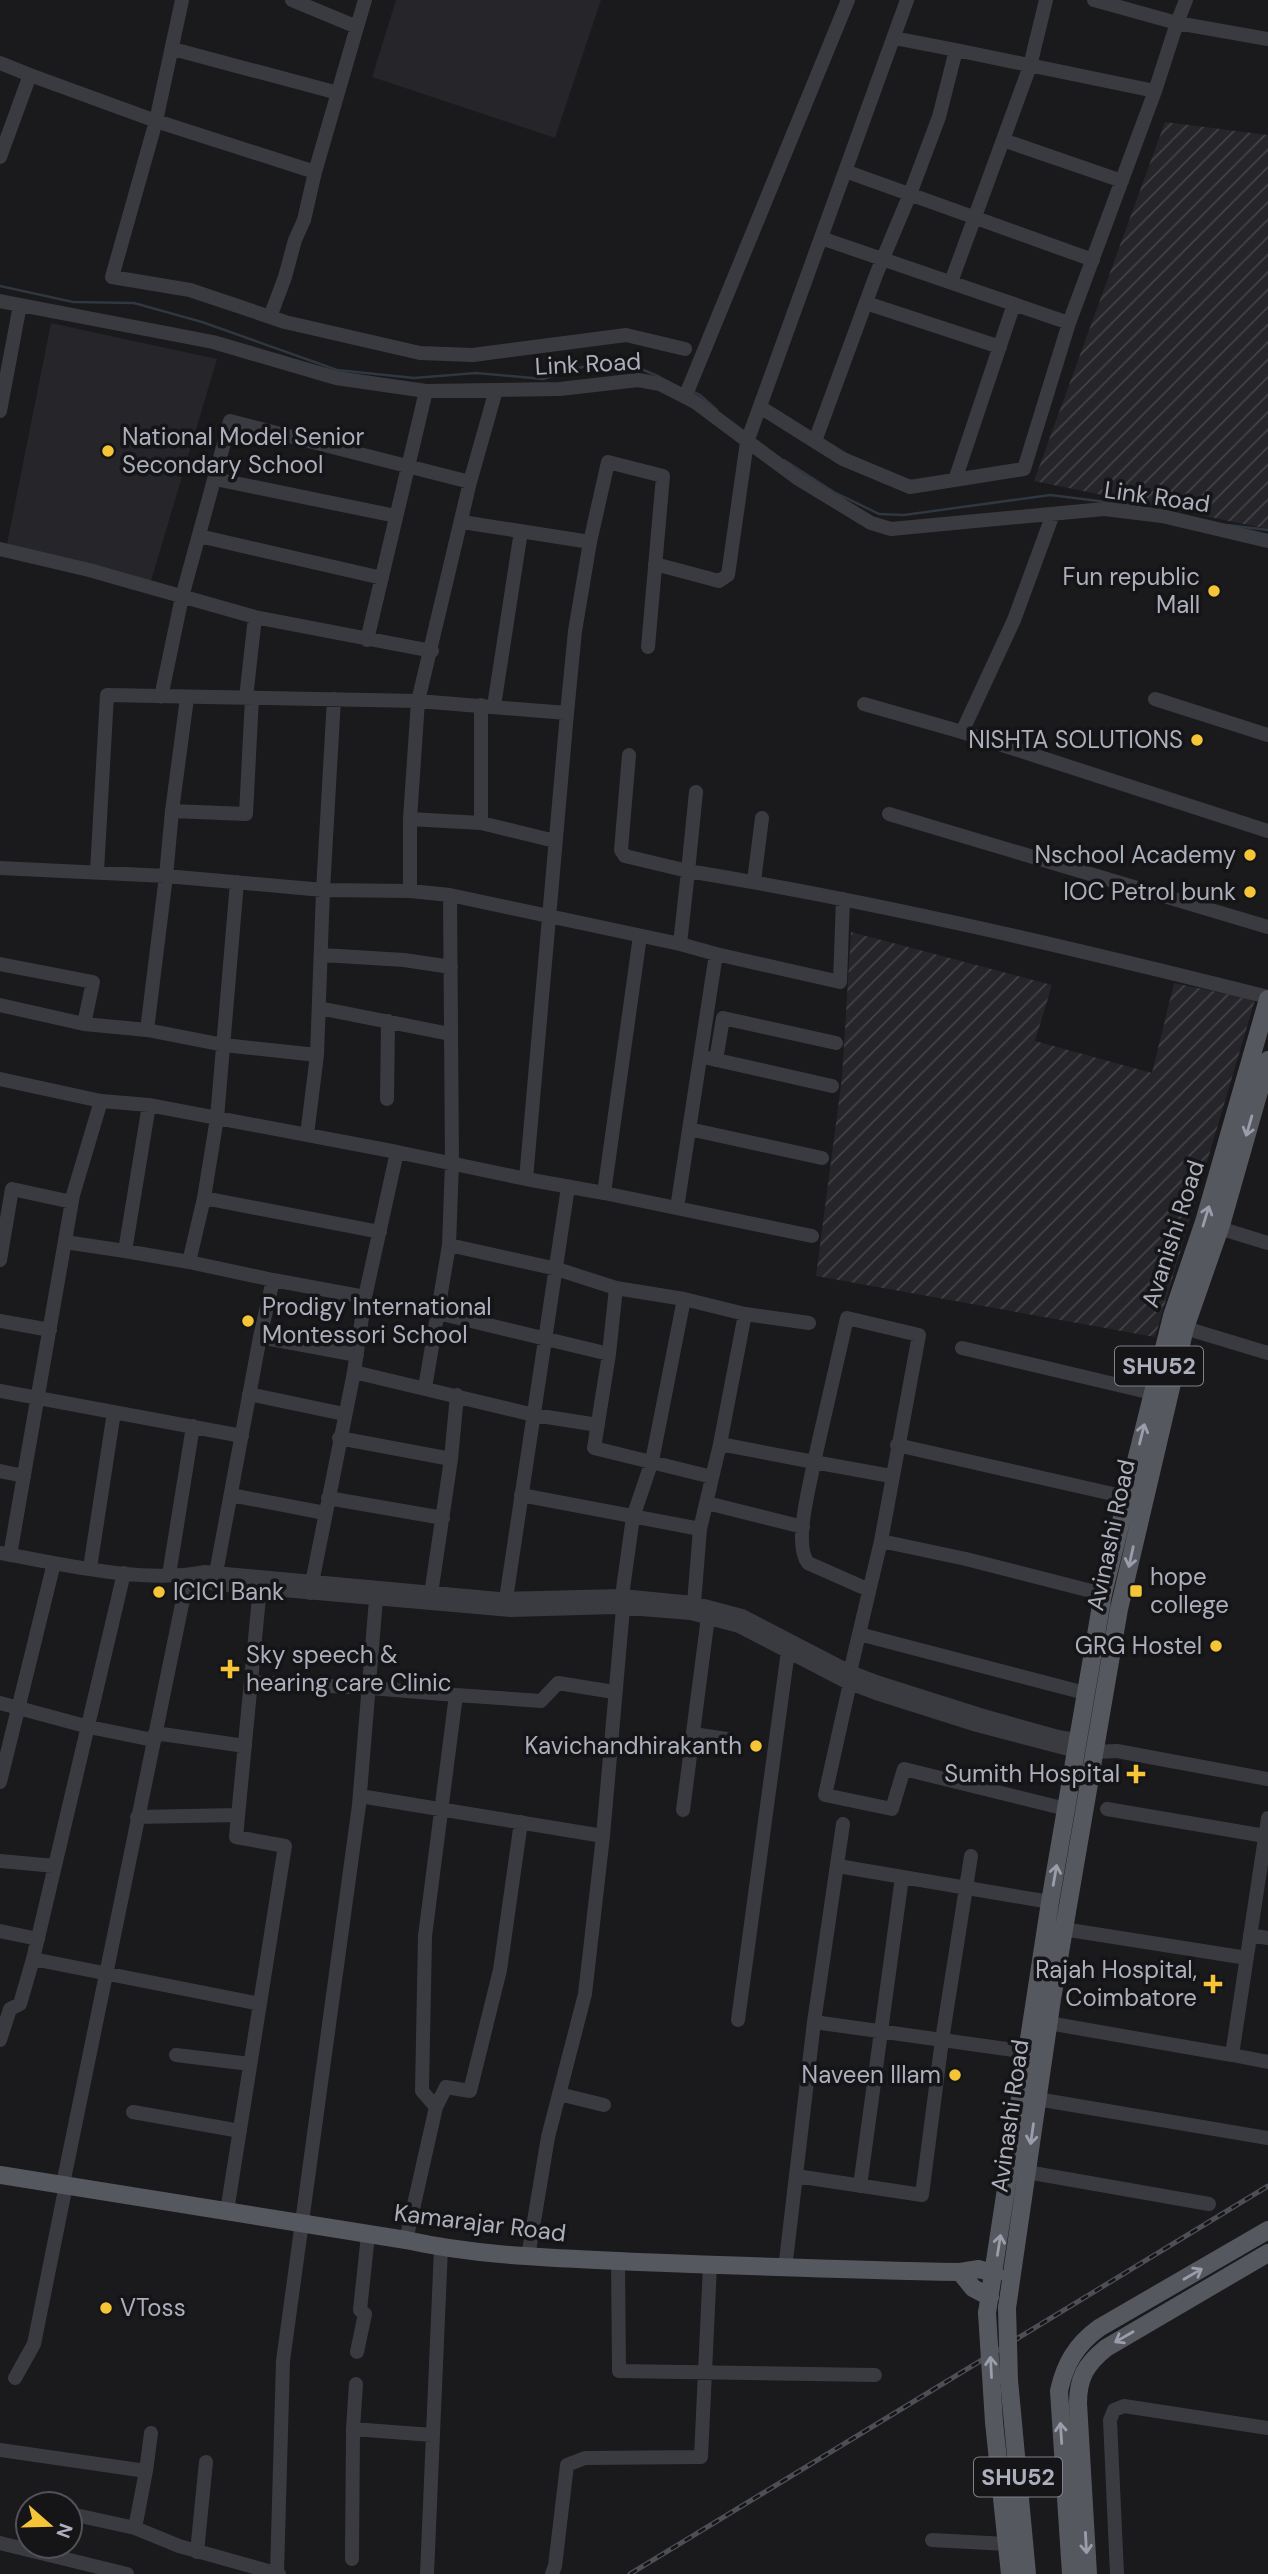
<svg xmlns="http://www.w3.org/2000/svg" width="1268" height="2574" viewBox="0 0 1268 2574" font-family="'DM Sans',sans-serif">
<style>
.built{fill:#262529}
.industrial{fill:url(#industrial-furrows)}
.lines{fill:none;stroke-linecap:round;stroke-linejoin:round}
.stream{stroke:#2f3741;stroke-width:2.5}
.minor{stroke:#3a3b41;stroke-width:14}
.major{stroke:#565860;stroke-width:18}
.rail-casing{stroke:#4d4f56;stroke-width:5}
.rail{stroke:#151417;stroke-width:2.5;stroke-dasharray:8;stroke-linecap:butt}
.major-bridge{stroke:#565860;stroke-width:18}
.oneway{stroke:#9b9eaa}
.poi-dot{fill:#f6c537;stroke:#151417;stroke-width:2.5}
.labels{text-anchor:middle;stroke-width:7;stroke-linejoin:round;paint-order:stroke}
.shield{fill:#151417;stroke:#7f808a;stroke-width:2}
.shield-label{font-size:23px;font-weight:bold;fill:#acafbc}
.street-label{font-size:24px;fill:#acafbc;stroke:#151417}
.poi-label{font-size:24px;fill:#acafbc;stroke:#151417;text-anchor:end}
</style>
<defs>
<pattern id="industrial-furrows" width="10" height="10" patternUnits="userSpaceOnUse" patternTransform="scale(1.75)"><rect width="10" height="10" fill="#262529"/><path d="M-1 1l2-2M0 10L10 0M9 11l2-2" fill="none" stroke="#434246"/></pattern>
</defs>
<rect width="100%" height="100%" fill="#1a191c"/>
<path class="built" d="M396 0H601L555 138 372 77Z
M51 323 217 359 151 581 7 544Z"/>
<path class="industrial" d="M1165 122 1268 135V529L1034 481Z
M851 932 1052 985 1035 1041 1152 1073 1174 983 1255 1000 1155 1337 816 1276 842 1077Z"/>
<g class="lines">
<path class="stream" d="M0 286 73 302 134 303 202 322 337 370 414 378 476 373 543 379 602 361 632 365 660 377
M692 391 700 395 717 410
M784 460 834 492 879 514 904 515 1050 495 1139 506
M1228 525 1268 530"/>
<path class="minor" d="M182 0 156 121 112 277 190 290 285 322 420 353 473 355 626 335 685 349
M292 0 357 27 365 0
M1094 0 1177 23 1186 0
M173 49 338 93
M956 50 1155 91
M0 63 30 75
M1003 140 1030 66 1046 0
M0 157 30 75 156 121 315 172
M845 171 1093 260
M951 282 1003 140 1122 181
M0 301 213 342 336 378 426 391 560 389 638 380 660 384 695 402 797 478 871 523 891 529 1104 509 1162 516 1268 541
M866 303 1000 347
M270 317 285 277 295 240 304 220 315 172 357 27
M1069 323 1155 91 1177 23 1268 39
M496 390 470 482 418 701 410 819V891L450 895 680 944 688 871C884 903 1076 949 1268 997
M685 397 848 0
M760 407 843 459 910 487 1024 469 1069 323 821 238
M0 411 20 305
M815 441 876 275 910 194 939 117 956 50 894 38
M215 479 396 516
M955 480 1014 304
M462 522 590 542 575 631 567 713
M199 536 382 578
M590 542 608 462 663 476 648 647
M0 549 89 570 255 617 432 651
M655 564 719 581 728 575 747 442 907 0
M367 640 426 391
M161 697 182 597 230 421 470 482
M246 698 255 617
M1155 699 1268 735
M864 704 962 732 1268 831
M481 705V823L555 841
M494 706 521 531
M962 732 1014 620 1053 514
M629 755 621 850 625 856 688 871 696 792
M172 811 187 698
M889 814 1268 927
M410 819 481 823
M0 868 166 876 172 811 246 814 252 698
M97 871 107 695 418 701 567 713 526 1179 397 1152 365 1297 354 1372 310 1593
M754 881 762 818
M237 882 217 1118 204 1198 189 1262 273 1280
M680 944 716 954
M322 955 404 960 451 967
M0 964 93 982 84 1024
M0 1005 84 1024 147 1030 166 876 323 890 410 891
M319 1008 450 1034
M147 1030 224 1045 317 1055 323 890 334 699
M708 1058 832 1086
M716 1060 723 1018 836 1043
M0 1079 101 1101
M387 1099 388 1021
M149 1105 125 1251 189 1262
M689 1129 822 1158
M307 1135 317 1055
M526 1179 604 1193 640 936
M604 1193 812 1236
M204 1198 380 1232
M677 1208 716 954 840 982 843 899
M1219 1228 1268 1243
M65 1242 125 1251
M449 1245 557 1269 616 1288 684 1299 745 1314 720 1444 700 1529 694 1603
M0 1260 12 1189 72 1202
M616 1288 609 1354 594 1448 712 1477
M438 1313 609 1354
M745 1314 809 1323
M0 1321 50 1330
M1185 1328 1268 1353
M260 1337 357 1355
M962 1348 1152 1393
M354 1372 534 1415 598 1425
M425 1388 449 1245 452 1163 450 895
M0 1391 242 1436
M249 1394 344 1414
M339 1438 451 1459
M720 1444 814 1462 847 1318 919 1335 881 1541 850 1672V1683L825 1795 892 1809 904 1769 1066 1809
M897 1445 1126 1497
M0 1471 24 1476
M231 1495 325 1513
M521 1495 700 1529
M328 1498 443 1518
M707 1503 803 1527
M881 1541 966 1559 1103 1594
M0 1553C61 1564 143 1584 204 1572L499 1599 622 1596 693 1603 742 1616 850 1672 879 1683 980 1715 1058 1737 1077 1740
M10 1555 73 1195 101 1101 149 1105 397 1152
M90 1568 114 1412
M124 1573 33 1959 260 2004
M216 1573 260 1337 273 1280 365 1297
M169 1575 193 1426
M196 1578 215 1584 511 1610 616 1607 691 1613 739 1626 847 1682 876 1693 977 1725 1076 1751
M869 1590 808 1563C793 1544 810 1486 814 1462L891 1476
M431 1594 451 1459 457 1395
M506 1599 568 1187
M859 1634 1085 1693
M251 1682 370 1688 456 1695 425 1936 422 2091 436 2107 406 2240
M456 1695 541 1701 558 1683 614 1692
M0 1703 89 1727 153 1740
M155 1733 245 1746
M693 1734 727 1739
M1094 1752 1117 1751 1268 1779
M0 1782 54 1563
M360 1796 603 1836
M1107 1809 1265 1836
M683 1810 708 1617
M137 1817 238 1815
M0 1861 55 1866
M838 1866 1050 1902
M1063 1929 1247 1958
M0 1931 38 1939
M1250 1935 1268 1938
M738 2020 788 1651
M814 2022 1028 2052
M1048 2023 1232 2055 1268 1818
M0 2040 10 2009 20 2004 33 1959
M176 2055 250 2064
M1232 2055 1268 2062
M559 2094 604 2105
M1037 2099 1268 2138
M436 2107 446 2087 470 2091 500 1970 521 1822
M133 2112 240 2131
M1027 2172 1209 2204
M796 2176 922 2195 942 2040 971 1856
M63 2184 188 1575
M860 2186 902 1877
M227 2211 285 1846 236 1837 260 1587
M528 2257 548 2137 585 1994 603 1836 623 1608 622 1596 633 1517 652 1461 684 1299
M618 2261 619 2371 875 2375
M785 2269 814 2022 843 1824
M357 2352 365 2314 360 2310 368 2235
M15 2378 34 2344 66 2185
M353 2429 356 2384
M0 2450 146 2471 135 2528 179 2546 279 2574
M146 2471 151 2433
M71 2514 135 2528
M932 2540 1007 2544
M0 2543 127 2574
M197 2552 206 2462
M352 2559 353 2429 432 2435
M277 2573 283 2361 359 1805 376 1599
M427 2574 441 2248
M552 2574 555 2566 567 2465 585 2458 701 2457 710 2265
M1117 2574 1110 2420 1114 2410 1124 2406 1268 2428"/>
<path class="major" d="M0 2175 406 2240C482 2257 561 2258 639 2262 746 2266 853 2270 960 2272L979 2269 995 2274
M960 2272 973 2288 990 2297
M1007 2308 1052 1999 1119 1609 1185 1328 1221 1225 1268 1060
M987 2313 1050 1902 1103 1594 1172 1316 1204 1222 1268 999
M1009 2380 1027 2574
M994 2422 1010 2574
M1071 2574 1059 2391C1065 2363 1077 2344 1099 2328L1268 2230
M1088 2574 1078 2403C1078 2378 1086 2364 1106 2348L1268 2253"/>
<defs>
<path id="rail" d="M630 2574 1268 2186"/>
</defs>
<use href="#rail" class="rail-casing"/>
<use href="#rail" class="rail"/>
<path class="major-bridge" d="M1007 2308 1009 2380
M987 2313 994 2422"/>
</g>
<defs><path id="oneway-shaft" d="M-6 0H5M1.5-3L5.5 0L1.5 3" fill="none" stroke-width="1.6" stroke-linecap="round" stroke-linejoin="round" transform="scale(1.75)"/></defs>
<g class="oneway">
<use href="#oneway-shaft" transform="translate(1249 1126) rotate(106)"/>
<use href="#oneway-shaft" transform="translate(1206 1216) rotate(-73)"/>
<use href="#oneway-shaft" transform="translate(1142 1434) rotate(-76)"/>
<use href="#oneway-shaft" transform="translate(1131 1557) rotate(102)"/>
<use href="#oneway-shaft" transform="translate(1055 1875) rotate(-80)"/>
<use href="#oneway-shaft" transform="translate(1032 2134) rotate(98)"/>
<use href="#oneway-shaft" transform="translate(999 2245) rotate(-81)"/>
<use href="#oneway-shaft" transform="translate(1193 2274) rotate(-30)"/>
<use href="#oneway-shaft" transform="translate(1124 2337) rotate(150)"/>
<use href="#oneway-shaft" transform="translate(991 2367) rotate(-93)"/>
<use href="#oneway-shaft" transform="translate(1061 2433) rotate(-94)"/>
<use href="#oneway-shaft" transform="translate(1086 2543) rotate(87)"/>
</g>
<g class="poi-dot">
<circle cx="108" cy="451" r="7"/>
<circle cx="1214" cy="591" r="7"/>
<circle cx="1197" cy="740" r="7"/>
<circle cx="1250" cy="855" r="7"/>
<circle cx="1250" cy="892" r="7"/>
<circle cx="248" cy="1321" r="7"/>
<rect x="1129" y="1584" width="14" height="14" rx="3.5"/>
<circle cx="159" cy="1592" r="7"/>
<circle cx="1216" cy="1646" r="7"/>
<path d="M226.5 1658.5h7v7h7v7h-7v7h-7v-7h-7v-7h7z"/>
<circle cx="756" cy="1746" r="7"/>
<path d="M1132.5 1763.5h7v7h7v7h-7v7h-7v-7h-7v-7h7z"/>
<path d="M1209.5 1973.5h7v7h7v7h-7v7h-7v-7h-7v-7h7z"/>
<circle cx="955" cy="2075" r="7"/>
<circle cx="106" cy="2308" r="7"/>
</g>
<g class="labels">
<g class="shield">
<rect x="1115" y="1346.5" width="88" height="39" rx="5"/>
<rect x="974" y="2457.5" width="88" height="39" rx="5"/>
</g>
<g class="shield-label">
<text x="1159" y="1374">SHU52</text>
<text x="1018" y="2485">SHU52</text>
</g>
<g class="street-label">
<text transform="translate(588 364) rotate(-3)" y="8">Link Road</text>
<text transform="translate(1157 497) rotate(8)" y="8">Link Road</text>
<text transform="translate(1173 1234) rotate(-72)" y="8">Avanishi Road</text>
<text transform="translate(1111 1535) rotate(-78)" y="8">Avinashi Road</text>
<text transform="translate(1010 2116) rotate(-82)" y="8">Avinashi Road</text>
<text transform="translate(480 2223) rotate(7)" y="8">Kamarajar Road</text>
</g>
<g class="poi-label">
<text x="122" y="445" text-anchor="start">National Model Senior<tspan x="122" dy="28">Secondary School</tspan></text>
<text x="1200" y="585">Fun republic<tspan x="1200" dy="28">Mall</tspan></text>
<text x="1183" y="748">NISHTA SOLUTIONS</text>
<text x="1236" y="863">Nschool Academy</text>
<text x="1236" y="900">IOC Petrol bunk</text>
<text x="262" y="1315" text-anchor="start">Prodigy International<tspan x="262" dy="28">Montessori School</tspan></text>
<text x="1150" y="1585" text-anchor="start">hope<tspan x="1150" dy="28">college</tspan></text>
<text x="173" y="1600" text-anchor="start">ICICI Bank</text>
<text x="1202" y="1654">GRG Hostel</text>
<text x="246" y="1663" text-anchor="start">Sky speech &amp;<tspan x="246" dy="28">hearing care Clinic</tspan></text>
<text x="742" y="1754">Kavichandhirakanth</text>
<text x="1120" y="1782">Sumith Hospital</text>
<text x="1197" y="1978">Rajah Hospital,<tspan x="1197" dy="28">Coimbatore</tspan></text>
<text x="941" y="2083">Naveen Illam</text>
<text x="120" y="2316" text-anchor="start">VToss</text>
</g>
</g>
<g transform="translate(49 2525) rotate(110)"><circle r="33" fill="#151417" stroke="#515259" stroke-width="2"/>
<path d="M0-5L12 26L0 18L-12 26Z" fill="#f6c537"/>
<text y="-10" font-size="19" font-weight="bold" text-anchor="middle" fill="#acafbc">N</text>
</g>
</svg>
